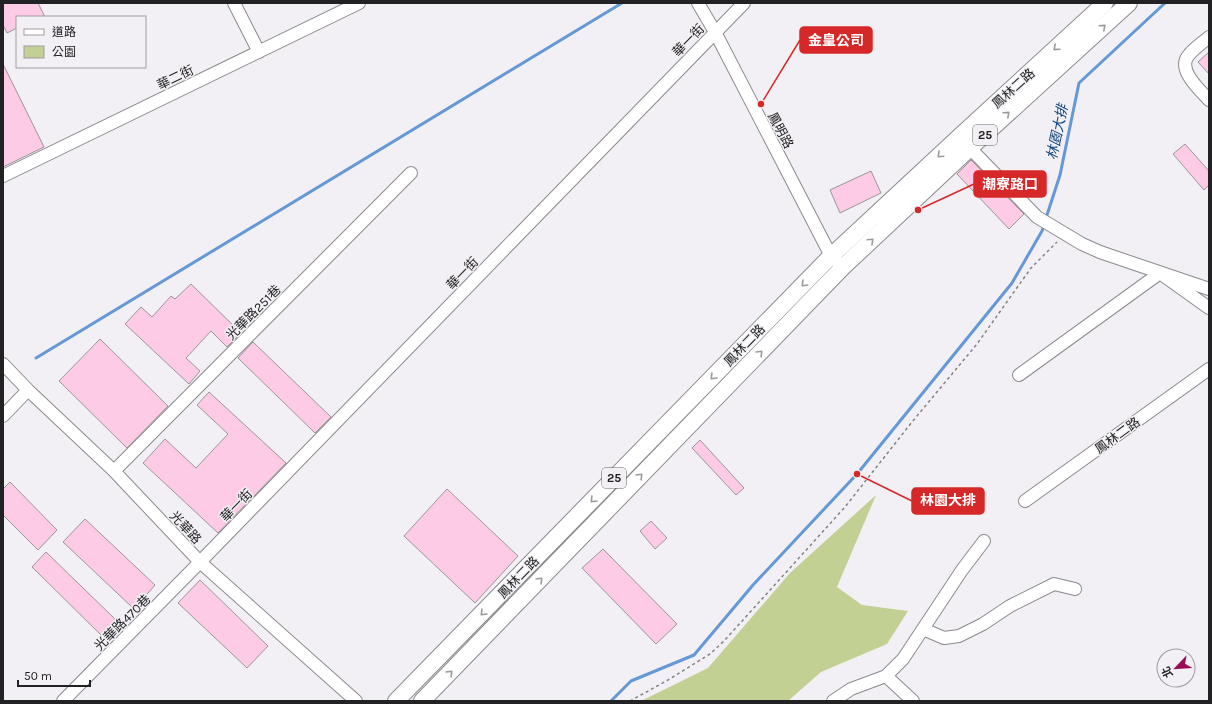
<svg xmlns="http://www.w3.org/2000/svg" width="1212" height="704" viewBox="0 0 1212 704" font-family="Karla,'Noto Sans TC',sans-serif">
<style>
.green{fill:#c3d093}
.lines{fill:none;stroke-linecap:round;stroke-linejoin:round}
.stream{stroke:#6598d7;stroke-width:3}
.building{fill:#fdcbe6;stroke:#9a9698}
.minor-casing{stroke:#8b8a8d;stroke-width:14}
.major-casing{stroke:#8b8a8d;stroke-width:18}
.path{stroke:#818083;stroke-width:1.5;stroke-dasharray:3 3;stroke-linecap:butt}
.minor{stroke:#fff;stroke-width:12}
.major{stroke:#fff;stroke-width:16}
.oneway{stroke:#9c9b9c}
.labels{text-anchor:middle;stroke-width:3;stroke-linejoin:round;paint-order:stroke}
.shield{fill:#f2f0f4;stroke:#605f62;stroke-width:1}
.shield-label{font-size:12px;font-weight:bold;fill:#222123}
.street-label{font-size:13px;fill:#222123;stroke:#f2f0f4}
.water-label{font-size:14px;font-style:italic;fill:#10457f;stroke:#f2f0f4}
.leader{fill:none;stroke:#d62828;stroke-width:1.5}
.callout-dot{fill:#d62828;stroke:#f2f0f4;stroke-width:1.5}
.callout{fill:#d62828;stroke:#d62828;stroke-width:1.5}
.callout-label{font-size:14px;text-anchor:middle;font-weight:bold;fill:#fff}
</style>
<rect width="100%" height="100%" fill="#f2f0f4"/>
<path class="green" d="M876 495 837 587 862 605 908 611 887 644 821 672 788 701H641L708 668 790 573Z"/>
<g class="lines">
<path class="stream" d="M1046 218 1060 175 1079 83 1165 3
M36 358 622 3
M611 701 631 681 694 655 753 585 857 474 1012 283 1042 231 1044 225"/>
</g>
<path class="building" d="M3 3H38L45 17H17V28L7 33 3 25Z
M1209 52V74L1198 62Z
M3 64 44 147 3 167Z
M1185 144 1209 171V185L1204 190 1173 154Z
M971 160 1024 214 1009 229 957 174Z
M871 171 881 193 840 213 830 190Z
M191 284 241 333 227 347 211 331 186 358 200 371 189 384 125 324 141 307 152 317 171 296 175 299Z
M100 339 168 406 127 448 59 381Z
M253 342 331 417 315 433 238 358Z
M209 392 286 463 218 533 143 463 165 439 196 468 228 434 197 405Z
M700 440 744 488 736 495 692 448Z
M10 482 57 530 38 550 3 515V489Z
M447 489 518 556 475 603 404 536Z
M85 519 155 585 134 609 63 542Z
M651 521 667 538 655 549 640 531Z
M603 549 677 624 656 644 582 568Z
M46 552 116 620 101 635 32 567Z
M200 580 268 646 247 668 178 603Z"/>
<g class="lines">
<defs>
<path id="minor" d="M234 3 259 52
M698 3 715 32 831 256 843 267
M1209 37C1202 43 1193 49 1188 56 1177 70 1200 90 1209 100
M964 142 1037 217 1082 244 1100 252 1209 289
M3 176 359 3
M3 364 28 390 114 471 200 562 356 701
M1019 375 1160 273 1209 308
M3 416 28 390
M114 471 411 173
M1025 501 1209 369
M923 629 944 638 959 636 983 624 1010 606 1054 584 1075 589
M886 676 913 701
M63 701 200 562 744 3
M833 701 851 689 886 676 903 659 962 570 984 541"/>
<path id="major" d="M396 701 831 256 959 137 1105 3
M422 701 843 267 970 148 1129 3"/>
</defs>
<use href="#minor" class="minor-casing"/>
<use href="#major" class="major-casing"/>
<path class="path" d="M630 701 668 680 710 654 724 641 845 507 912 422 977 344 1031 268 1057 242"/>
<use href="#minor" class="minor"/>
<use href="#major" class="major"/>
</g>
<defs><path id="oneway-chevron" d="M-2-3.5L2.5 0L-2 3.5" fill="none" stroke-width="1.6" stroke-linecap="round" stroke-linejoin="round"/></defs>
<g class="oneway">
<use href="#oneway-chevron" transform="translate(1103 27) rotate(-42)"/>
<use href="#oneway-chevron" transform="translate(1056 48) rotate(138)"/>
<use href="#oneway-chevron" transform="translate(1007 114) rotate(-42)"/>
<use href="#oneway-chevron" transform="translate(940 155) rotate(137)"/>
<use href="#oneway-chevron" transform="translate(871 241) rotate(-43)"/>
<use href="#oneway-chevron" transform="translate(804 284) rotate(134)"/>
<use href="#oneway-chevron" transform="translate(760 353) rotate(-46)"/>
<use href="#oneway-chevron" transform="translate(713 377) rotate(134)"/>
<use href="#oneway-chevron" transform="translate(640 476) rotate(-46)"/>
<use href="#oneway-chevron" transform="translate(593 500) rotate(134)"/>
<use href="#oneway-chevron" transform="translate(540 580) rotate(-46)"/>
<use href="#oneway-chevron" transform="translate(483 613) rotate(134)"/>
<use href="#oneway-chevron" transform="translate(450 673) rotate(-46)"/>
</g>
<g class="labels">
<g class="shield">
<rect x="973" y="125" width="24" height="20" rx="3"/>
<rect x="602" y="468" width="24" height="20" rx="3"/>
</g>
<g class="shield-label">
<text x="985" y="139">25</text>
<text x="614" y="482">25</text>
</g>
<g class="street-label">
<text transform="translate(688 40) rotate(-46)" y="5">華一街</text>
<text transform="translate(175 77) rotate(-26)" y="5">華二街</text>
<text transform="translate(1013 88) rotate(-42)" y="5">鳳林二路</text>
<text transform="translate(781 130) rotate(62)" y="5">鳳明路</text>
<text transform="translate(462 273) rotate(-46)" y="5">華一街</text>
<text transform="translate(253 312) rotate(-45)" y="5">光華路251巷</text>
<text transform="translate(744 345) rotate(-46)" y="5">鳳林二路</text>
<text transform="translate(1117 435) rotate(-36)" y="5">鳳林二路</text>
<text transform="translate(236 505) rotate(-46)" y="5">華一街</text>
<text transform="translate(186 527) rotate(47)" y="5">光華路</text>
<text transform="translate(518 577) rotate(-46)" y="5">鳳林二路</text>
<text transform="translate(122 622) rotate(-45)" y="5">光華路470巷</text>
</g>
<g class="water-label">
<text transform="translate(1057 132) rotate(-78)" y="5">林園大排</text>
</g>
</g>
<path class="leader" d="M761 104L800 40M918 210L974 184M857 474L912 501"/>
<g class="callout-dot">
<circle cx="761" cy="104" r="4"/>
<circle cx="918" cy="210" r="4"/>
<circle cx="857" cy="474" r="4"/>
</g>
<g class="callout">
<rect x="800" y="27" width="72" height="26" rx="4"/>
<rect x="974" y="171" width="72" height="26" rx="4"/>
<rect x="912" y="488" width="72" height="26" rx="4"/>
</g>
<g class="callout-label">
<text x="836" y="45">金皇公司</text>
<text x="1010" y="189">潮寮路口</text>
<text x="948" y="505">林園大排</text>
</g>
<rect width="1212" height="704" fill="none" stroke="#222123" stroke-width="8"/>
<rect x="16" y="16" width="130" height="52" fill="#f2f0f4" stroke="#9f9da0"/>
<rect x="24" y="29" width="20" height="6" fill="#ffffff" stroke="#9f9da0"/>
<text x="52" y="36" font-size="12" fill="#222123">道路</text>
<rect x="24" y="46" width="20" height="12" fill="#c3d093" stroke="#9f9da0"/>
<text x="52" y="56" font-size="12" fill="#222123">公園</text>
<g transform="translate(1176 668) rotate(245)"><circle r="19" fill="#f2f0f4" stroke="#9f9da0"/>
<path d="M0-3L7 15L0 10L-7 15Z" fill="#9c0a59"/>
<text y="-6" font-size="11" font-weight="bold" text-anchor="middle" fill="#222123">北</text>
</g>
<path d="M18 680v6h72v-6" fill="none" stroke="#222123" stroke-width="2"/>
<text x="24" y="680" font-size="12" fill="#222123" stroke="#f2f0f4" stroke-width="3" paint-order="stroke">50 m</text>
</svg>
